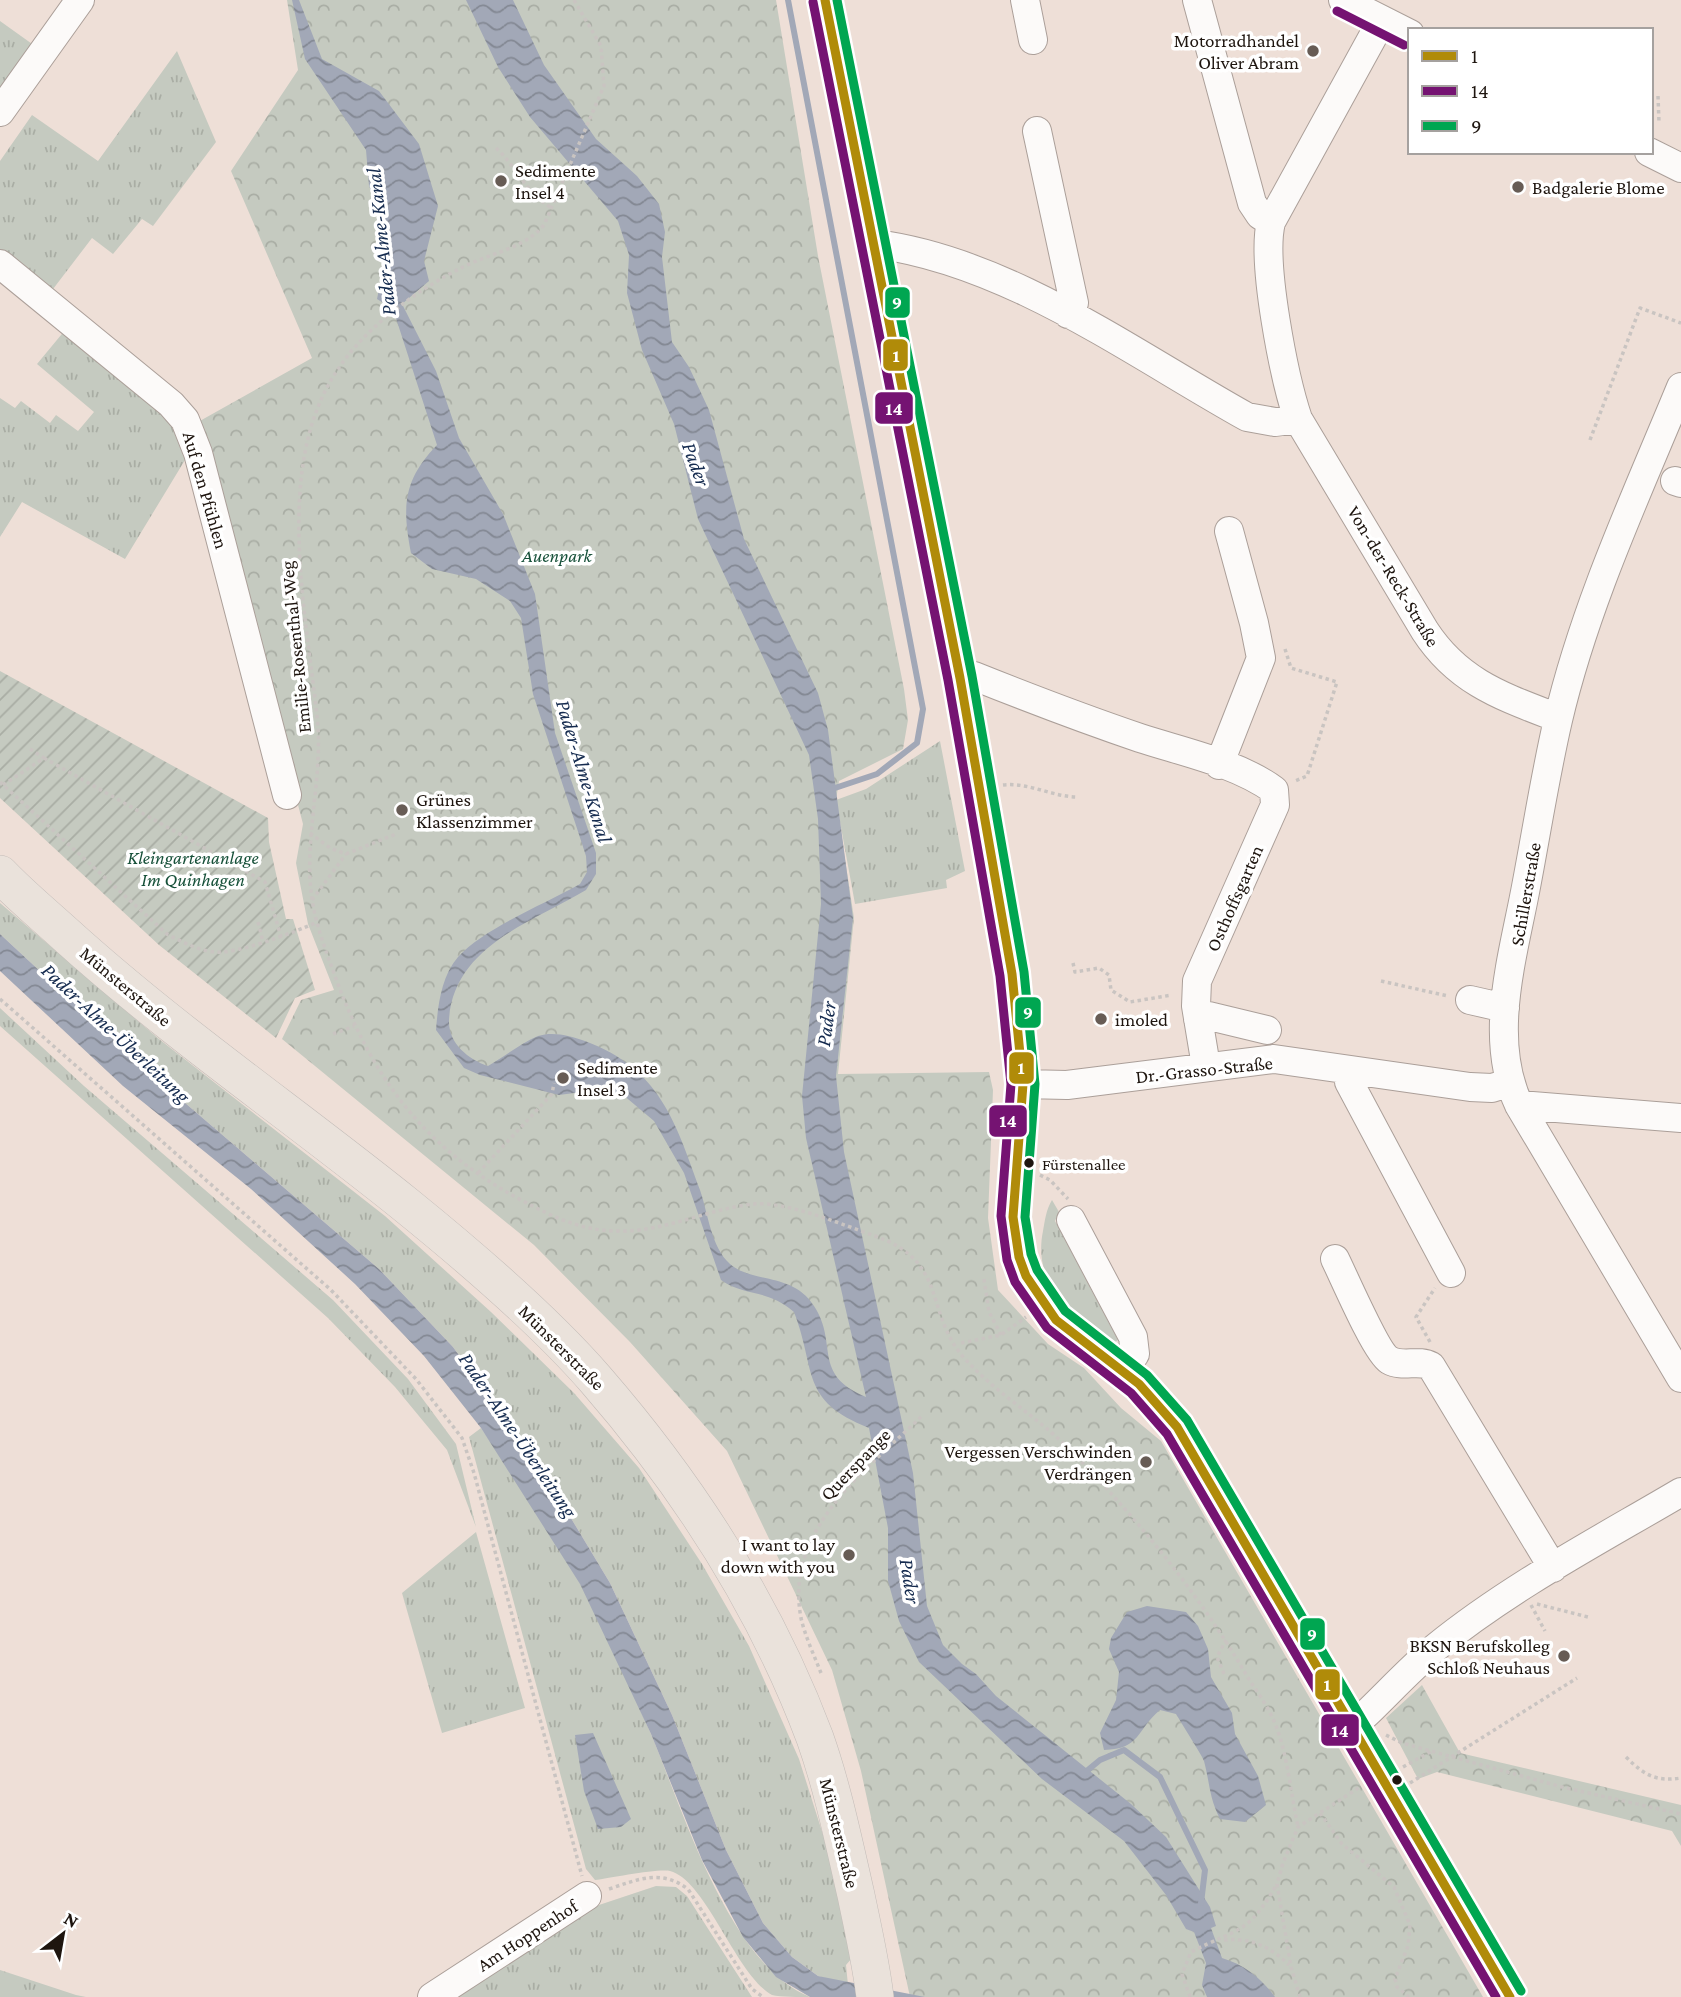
<svg xmlns="http://www.w3.org/2000/svg" width="1681" height="1997" viewBox="0 0 1681 1997" font-family="'Crimson Pro',serif">
<style>
.grass{fill:url(#grass-tufts)}
.forest{fill:url(#forest-crowns)}
.garden{fill:url(#garden-furrows)}
.water{fill:url(#water-waves)}
.lines{fill:none;stroke-linecap:round;stroke-linejoin:round}
.stream{stroke:#a2a8b7;stroke-width:6}
.minor-casing{stroke:#ab9f99;stroke-width:30}
.major-casing{stroke:#c3bcb8;stroke-width:38}
.path{stroke:#c9c4c1;stroke-width:3.5;stroke-dasharray:3.5 3.5;stroke-linecap:butt}
.minor{stroke:#fcfaf9;stroke-width:28}
.major{stroke:#eae2db;stroke-width:37}
.bus-1-casing{stroke:#fff;stroke-width:14}
.bus-2-casing{stroke:#fff;stroke-width:14}
.bus-3-casing{stroke:#fff;stroke-width:14}
.bus-1{stroke:#b08b09;stroke-width:9}
.bus-2{stroke:#751372;stroke-width:9}
.bus-3{stroke:#00a651;stroke-width:9}
.poi-dot{fill:#675c55;stroke:#fff;stroke-width:2.5}
.bus-dot{fill:#1e150f;stroke:#fff;stroke-width:2.5}
.labels{text-anchor:middle;stroke-width:7;stroke-linejoin:round;paint-order:stroke}
.bus-label{font-size:17px;fill:#1e150f;stroke:#fff;text-anchor:start}
.poi-label{font-size:19px;fill:#1e150f;stroke:#fff;text-anchor:start}
.street-label{font-size:19px;fill:#1e150f;stroke:#fff}
.park-label{font-size:19px;font-style:italic;fill:#165039;stroke:#fff}
.water-label{font-size:21px;font-style:italic;fill:#152b4f;stroke:#fff}
.line-badge{stroke:#fff;stroke-width:2.5}
.badge-label{font-size:19px;text-anchor:middle;font-weight:bold;fill:#fff}
</style>
<defs>
<pattern id="grass-tufts" width="24" height="20" patternUnits="userSpaceOnUse" patternTransform="scale(1.75)"><rect width="24" height="20" fill="#c5cac0"/><path d="M3 7l-1-3M5 7V3M7 7l1-3M15 17l-1-3M17 17v-4M19 17l1-3" fill="none" stroke="#a9ada4"/></pattern>
<pattern id="forest-crowns" width="20" height="18" patternUnits="userSpaceOnUse" patternTransform="scale(1.75)"><rect width="20" height="18" fill="#c5cac0"/><path d="M2 6a3 3 0 1 1 6 0M12 15a3 3 0 1 1 6 0" fill="none" stroke="#a9ada4"/></pattern>
<pattern id="garden-furrows" width="10" height="10" patternUnits="userSpaceOnUse" patternTransform="scale(1.75)"><rect width="10" height="10" fill="#c5cac0"/><path d="M-1 1l2-2M0 10L10 0M9 11l2-2" fill="none" stroke="#a9ada4"/></pattern>
<pattern id="water-waves" width="16" height="10" patternUnits="userSpaceOnUse" patternTransform="scale(1.75)"><rect width="16" height="10" fill="#a2a8b7"/><path d="M0 5q4-4 8 0t8 0" fill="none" stroke="#838893"/></pattern>
</defs>
<rect width="100%" height="100%" fill="#eedfd7"/>
<path class="grass" d="M0 21 35 46 0 93Z
M177 51 216 142 153 226 142 219 113 254 92 238 50 293 0 253V161L32 115 98 161Z
M66 329 167 414 185 460 125 559 22 502 0 537V398L15 408 21 401 50 423 56 415 78 431 94 412 37 364Z
M940 741 965 871 946 880 947 888 855 904 836 800 866 789Z
M0 903 159 1039 385 1216 491 1312 574 1393 639 1468 702 1564 749 1646 799 1759 826 1844 852 1958 846 1965 848 1985 818 1976 792 1957 763 1923 726 1850 672 1715 610 1583 539 1465 453 1347 379 1269 142 1066 0 934Z
M0 1008 84 1086 333 1300 408 1379 456 1444 476 1527 447 1450 395 1387 328 1318 0 1026Z
M1052 1200 1059 1212 1055 1221 1118 1340 1109 1346C1072 1313 1032 1285 1043 1231 1045 1220 1046 1210 1052 1200Z
M481 1428C516 1479 552 1530 581 1585 606 1633 629 1684 651 1734 683 1810 729 1965 810 1997 799 1997 781 1997 772 1995 736 1975 706 1880 670 1871 660 1868 610 1878 595 1880L586 1869 469 1437Z
M476 1532 525 1708 442 1733 402 1593Z
M656 1886 676 1887 687 1896 752 1997H458L590 1908Z
M0 1970 76 1995 86 1997H0Z"/>
<path class="forest" d="M287 0H776L818 256 904 689 908 720 903 749 839 781 836 800 854 918 838 1074 989 1072 993 1090 988 1218 998 1290 1048 1344 1084 1368 1121 1408 1161 1441 1483 1997H910L861 1771 832 1670 727 1451 630 1342 534 1245 282 1039 301 1000 334 990 308 924 296 863 303 824 198 422 312 358 231 171 298 70Z
M1422 1685 1460 1753 1681 1805V1846L1672 1831 1437 1772 1418 1779 1386 1718Z"/>
<path class="garden" d="M0 671 268 818 269 842 286 919H293L315 990 295 998 276 1038 159 945 0 798Z"/>
<path class="water" d="M292 0H299L322 59 379 91 419 144 438 206 424 261 429 281 402 304 436 371 459 438 503 514 535 594 555 733 596 853V874L586 890C532 922 453 947 449 1020 448 1043 468 1059 488 1066 504 1057 521 1043 538 1036 553 1031 571 1036 585 1041 660 1069 675 1121 700 1190 708 1213 711 1247 730 1264 753 1284 792 1272 814 1306 839 1344 811 1374 866 1397L806 1138 802 1096 821 904 818 819 809 755 698 519 674 424 642 350 627 293 629 255 618 221 530 117 498 67 466 0H513L544 65 596 139 637 176 659 204 665 232 662 257 672 342 689 367 709 410 744 539 818 693 828 730 853 918 836 1076 844 1152 913 1473 927 1606 943 1645 962 1664 976 1674 996 1696 1131 1804 1166 1837 1210 1907 1216 1926 1211 1928 1222 1958C1245 1965 1261 1978 1275 1997H1207L1202 1985 1206 1963 1194 1932 1186 1929 1166 1895 1124 1841 1042 1779 919 1662 899 1621 888 1581V1528L869 1428C799 1400 817 1372 794 1312 766 1288 745 1297 721 1280L684 1173 654 1121 622 1094 597 1090 559 1095 480 1075 464 1068 436 1030C438 1005 441 977 458 957 484 928 545 904 580 884L587 872 586 856 533 694 521 618 510 601 476 579 432 569 411 553C402 507 403 480 437 445L393 309 377 299 387 251V226L369 186 366 150 305 59Z
M0 934 142 1066 379 1269 453 1347 539 1465 610 1583 672 1715 726 1850 763 1923 792 1957 818 1976 925 1997H810L776 1977 743 1937 702 1860 651 1734 580 1584 481 1428 424 1356 355 1284 251 1189 123 1086 0 971Z
M1147 1606 1186 1612 1198 1626 1208 1649 1211 1677 1232 1713 1235 1734 1258 1776 1266 1805 1245 1822 1220 1819C1209 1797 1210 1784 1204 1761 1203 1757 1180 1721 1176 1714L1160 1710C1136 1730 1141 1749 1104 1750L1100 1733 1116 1700 1119 1672 1109 1649 1111 1638 1127 1612Z
M593 1733 631 1819 621 1827 598 1829 584 1791 575 1735Z"/>
<g class="lines">
<path class="stream" d="M788 0 923 709 917 743 877 774 829 790
M1083 1774 1100 1760 1124 1750 1160 1777 1205 1870 1201 1903"/>
<defs>
<path id="minor" d="M825 0 960 678 1012 974 1023 1084 1013 1217 1019 1257 1026 1276 1056 1320 1139 1384 1177 1427 1510 1997
M1025 0 1033 40
M1197 0 1252 203 1260 215 1271 222
M1343 0 1410 34
M1382 20 1271 222C1261 262 1284 377 1298 419L1425 631C1459 683 1504 697 1558 718
M0 112 80 0
M1037 131 1074 303 1068 314
M1649 152 1681 168
M875 244C1008 261 1132 353 1247 417L1275 422 1298 419
M0 264 171 404 185 420 198 453 287 795
M1681 387C1636 496 1585 605 1558 720 1545 776 1536 835 1525 892 1512 960 1488 1039 1519 1105L1681 1378
M1675 481 1681 483
M960 678 974 676C1029 698 1084 719 1140 738 1183 752 1237 763 1274 790L1275 805 1197 981 1196 1006 1206 1066
M1219 765 1261 658 1254 623 1229 531
M1470 1000 1505 1008
M1198 1019 1209 1016 1267 1030
M1351 1072 1349 1082 1451 1273
M1023 1084 1067 1085 1274 1059 1470 1087 1492 1088 1508 1083
M1519 1105 1681 1118
M1071 1220 1133 1337 1135 1354 1122 1372
M1335 1259C1344 1277 1376 1352 1389 1360 1403 1368 1418 1359 1431 1366L1553 1568
M1352 1722 1365 1715C1388 1693 1411 1668 1435 1648 1510 1587 1598 1541 1681 1492
M432 1997 587 1896"/>
<path id="major" d="M0 874C20 895 43 914 65 934 173 1032 293 1114 406 1205 469 1256 544 1320 596 1380 688 1486 766 1607 815 1738 833 1789 844 1843 856 1895 863 1929 871 1963 875 1997"/>
</defs>
<use href="#minor" class="minor-casing"/>
<use href="#major" class="major-casing"/>
<path class="path" d="M574 0 601 46 604 86 544 225C524 249 490 253 463 267 415 291 361 330 333 377 275 471 306 613 317 716 324 777 303 838 312 899 316 926 326 951 335 976 372 1078 424 1148 521 1200 553 1217 582 1231 618 1231 664 1232 708 1209 753 1204 787 1201 843 1225 875 1236 950 1262 923 1314 966 1360 997 1394 1038 1417 1070 1450 1137 1518 1199 1594 1247 1676 1257 1692 1270 1709 1276 1726 1288 1757 1291 1795 1298 1827
M1658 96 1659 122
M496 148C517 167 526 194 552 208
M1590 440 1640 308 1681 323
M1285 649 1291 668 1337 682 1307 776 1295 781
M30 749 44 758
M0 782 168 935C183 942 197 950 214 952 235 955 295 932 315 923
M3 785 44 758 265 882 281 937
M1003 785C1029 782 1052 797 1078 797
M310 833 330 848 346 854 396 834
M312 900 346 854
M258 922 263 942
M1073 963 1075 972 1099 968 1109 975 1111 990 1130 1002 1172 995
M1381 981 1448 996
M0 999 331 1290 416 1379 462 1438 474 1473 582 1876
M333 1034 354 1026
M478 1173 552 1094 554 1083
M1040 1175 1050 1180 1068 1199
M984 1279 989 1312 1001 1335
M1430 1342 1416 1317 1435 1288
M961 1343 1001 1335 1026 1317
M1537 1604 1588 1617
M1531 1605 1545 1631
M821 1673C814 1655 805 1636 801 1618 784 1529 866 1470 922 1416
M1224 1674 1217 1657 1226 1640
M1386 1735 1402 1743 1562 1787 1681 1814
M1626 1757C1644 1775 1656 1782 1681 1778
M1403 1767 1432 1751
M1410 1783 1577 1678
M1320 1813 1342 1844 1394 1887 1410 1925 1408 1946 1395 1979 1397 1987 1409 1997
M609 1889C639 1879 661 1869 688 1889L752 1989 763 1997
M1224 1940C1250 1937 1271 1947 1289 1965
M1190 1997 1182 1974 1191 1952C1239 1927 1247 1936 1277 1884
M1300 1997 1291 1967 1277 1884 1283 1863 1298 1827 1360 1787"/>
<use href="#minor" class="minor"/>
<use href="#major" class="major"/>
<defs>
<path id="bus-1" d="M825 0 960 678 1012 974 1023 1084 1013 1217 1019 1257 1026 1276 1056 1320 1139 1384 1177 1427 1510 1997"/>
<path id="bus-2" d="M813 2 948 680 1000 976 1011 1084 1001 1216 1007 1260 1015 1282 1047 1328 1131 1393 1167 1434 1496 1997
M1337 11 1404 45"/>
<path id="bus-3" d="M837 0 972 676 1024 972 1035 1084 1025 1217 1031 1254 1037 1270 1065 1311 1147 1375 1187 1420 1521 1991"/>
</defs>
<use href="#bus-1" class="bus-1-casing"/>
<use href="#bus-2" class="bus-2-casing"/>
<use href="#bus-3" class="bus-3-casing"/>
<use href="#bus-1" class="bus-1"/>
<use href="#bus-2" class="bus-2"/>
<use href="#bus-3" class="bus-3"/>
</g>
<g class="poi-dot">
<circle cx="1313" cy="51" r="7"/>
<circle cx="501" cy="181" r="7"/>
<circle cx="1518" cy="187" r="7"/>
<circle cx="402" cy="810" r="7"/>
<circle cx="1101" cy="1019" r="7"/>
<circle cx="563" cy="1078" r="7"/>
<circle cx="1146" cy="1462" r="7"/>
<circle cx="849" cy="1555" r="7"/>
<circle cx="1564" cy="1656" r="7"/>
</g>
<g class="bus-dot">
<circle cx="1029" cy="1163" r="6"/>
<circle cx="1397" cy="1780" r="6"/>
</g>
<g class="labels">
<g class="bus-label">
<text x="1042" y="1170">Fürstenallee</text>
</g>
<g class="poi-label">
<text x="1299" y="47" text-anchor="end">Motorradhandel<tspan x="1299" dy="22">Oliver Abram</tspan></text>
<text x="515" y="177">Sedimente<tspan x="515" dy="22">Insel 4</tspan></text>
<text x="1532" y="194">Badgalerie Blome</text>
<text x="416" y="806">Grünes<tspan x="416" dy="22">Klassenzimmer</tspan></text>
<text x="1115" y="1026">imoled</text>
<text x="577" y="1074">Sedimente<tspan x="577" dy="22">Insel 3</tspan></text>
<text x="1132" y="1458" text-anchor="end">Vergessen Verschwinden<tspan x="1132" dy="22">Verdrängen</tspan></text>
<text x="835" y="1551" text-anchor="end">I want to lay<tspan x="835" dy="22">down with you</tspan></text>
<text x="1550" y="1652" text-anchor="end">BKSN Berufskolleg<tspan x="1550" dy="22">Schloß Neuhaus</tspan></text>
</g>
<g class="street-label">
<text transform="translate(206 490) rotate(74)" y="7">Auf den Pfühlen</text>
<text transform="translate(1394 576) rotate(59)" y="7">Von-der-Reck-Straße</text>
<text transform="translate(295 647) rotate(-96)" y="7">Emilie-Rosenthal-Weg</text>
<text transform="translate(1525 894) rotate(-80)" y="7">Schillerstraße</text>
<text transform="translate(1234 898) rotate(-66)" y="7">Osthoffsgarten</text>
<text transform="translate(126 986) rotate(40)" y="7">Münsterstraße</text>
<text transform="translate(1204 1069) rotate(-6)" y="7">Dr.-Grasso-Straße</text>
<text transform="translate(562 1347) rotate(45)" y="7">Münsterstraße</text>
<text transform="translate(855 1464) rotate(-46)" y="7">Querspange</text>
<text transform="translate(840 1833) rotate(76)" y="7">Münsterstraße</text>
<text transform="translate(527 1935) rotate(-33)" y="7">Am Hoppenhof</text>
</g>
<g class="park-label">
<text x="557" y="562">Auenpark</text>
<text x="193" y="864">Kleingartenanlage<tspan x="193" dy="22">Im Quinhagen</tspan></text>
</g>
<g class="water-label">
<text transform="translate(381 242) rotate(-96)" y="7">Pader-Alme-Kanal</text>
<text transform="translate(696 464) rotate(70)" y="7">Pader</text>
<text transform="translate(584 771) rotate(73)" y="7">Pader-Alme-Kanal</text>
<text transform="translate(826 1024) rotate(-82)" y="7">Pader</text>
<text transform="translate(116 1033) rotate(43)" y="7">Pader-Alme-Überleitung</text>
<text transform="translate(518 1435) rotate(56)" y="7">Pader-Alme-Überleitung</text>
<text transform="translate(910 1581) rotate(81)" y="7">Pader</text>
</g>
</g>
<g class="line-badge">
<rect x="884" y="286" width="27" height="33" rx="7" fill="#00a651"/>
<rect x="882" y="338" width="27" height="34" rx="7" fill="#b08b09"/>
<rect x="874" y="391" width="40" height="34" rx="7" fill="#751372"/>
<rect x="1014" y="996" width="28" height="33" rx="7" fill="#00a651"/>
<rect x="1008" y="1051" width="27" height="34" rx="7" fill="#b08b09"/>
<rect x="988" y="1104" width="40" height="34" rx="7" fill="#751372"/>
<rect x="1299" y="1617" width="27" height="34" rx="7" fill="#00a651"/>
<rect x="1314" y="1668" width="27" height="33" rx="7" fill="#b08b09"/>
<rect x="1320" y="1713" width="40" height="34" rx="7" fill="#751372"/>
</g>
<g class="badge-label">
<text x="897" y="309">9</text>
<text x="896" y="362">1</text>
<text x="894" y="415">14</text>
<text x="1028" y="1019">9</text>
<text x="1021" y="1074">1</text>
<text x="1008" y="1127">14</text>
<text x="1312" y="1641">9</text>
<text x="1327" y="1691">1</text>
<text x="1340" y="1737">14</text>
</g>
<rect x="1408" y="28" width="245" height="126" fill="#ffffff" stroke="#a5a19f" stroke-width="2"/>
<rect x="1422" y="51" width="35" height="10" fill="#b08b09" stroke="#a5a19f" stroke-width="2"/>
<text x="1471" y="63" font-size="21" fill="#1e150f">1</text>
<rect x="1422" y="86" width="35" height="10" fill="#751372" stroke="#a5a19f" stroke-width="2"/>
<text x="1471" y="98" font-size="21" fill="#1e150f">14</text>
<rect x="1422" y="121" width="35" height="10" fill="#00a651" stroke="#a5a19f" stroke-width="2"/>
<text x="1471" y="133" font-size="21" fill="#1e150f">9</text>
<g transform="translate(63 1934) rotate(31)" stroke="#ffffff" stroke-width="5" paint-order="stroke">
<path d="M0-5L12 26L0 18L-12 26Z" fill="#1e150f"/>
<text y="-10" font-size="19" font-weight="bold" text-anchor="middle" fill="#1e150f">N</text>
</g>
</svg>
